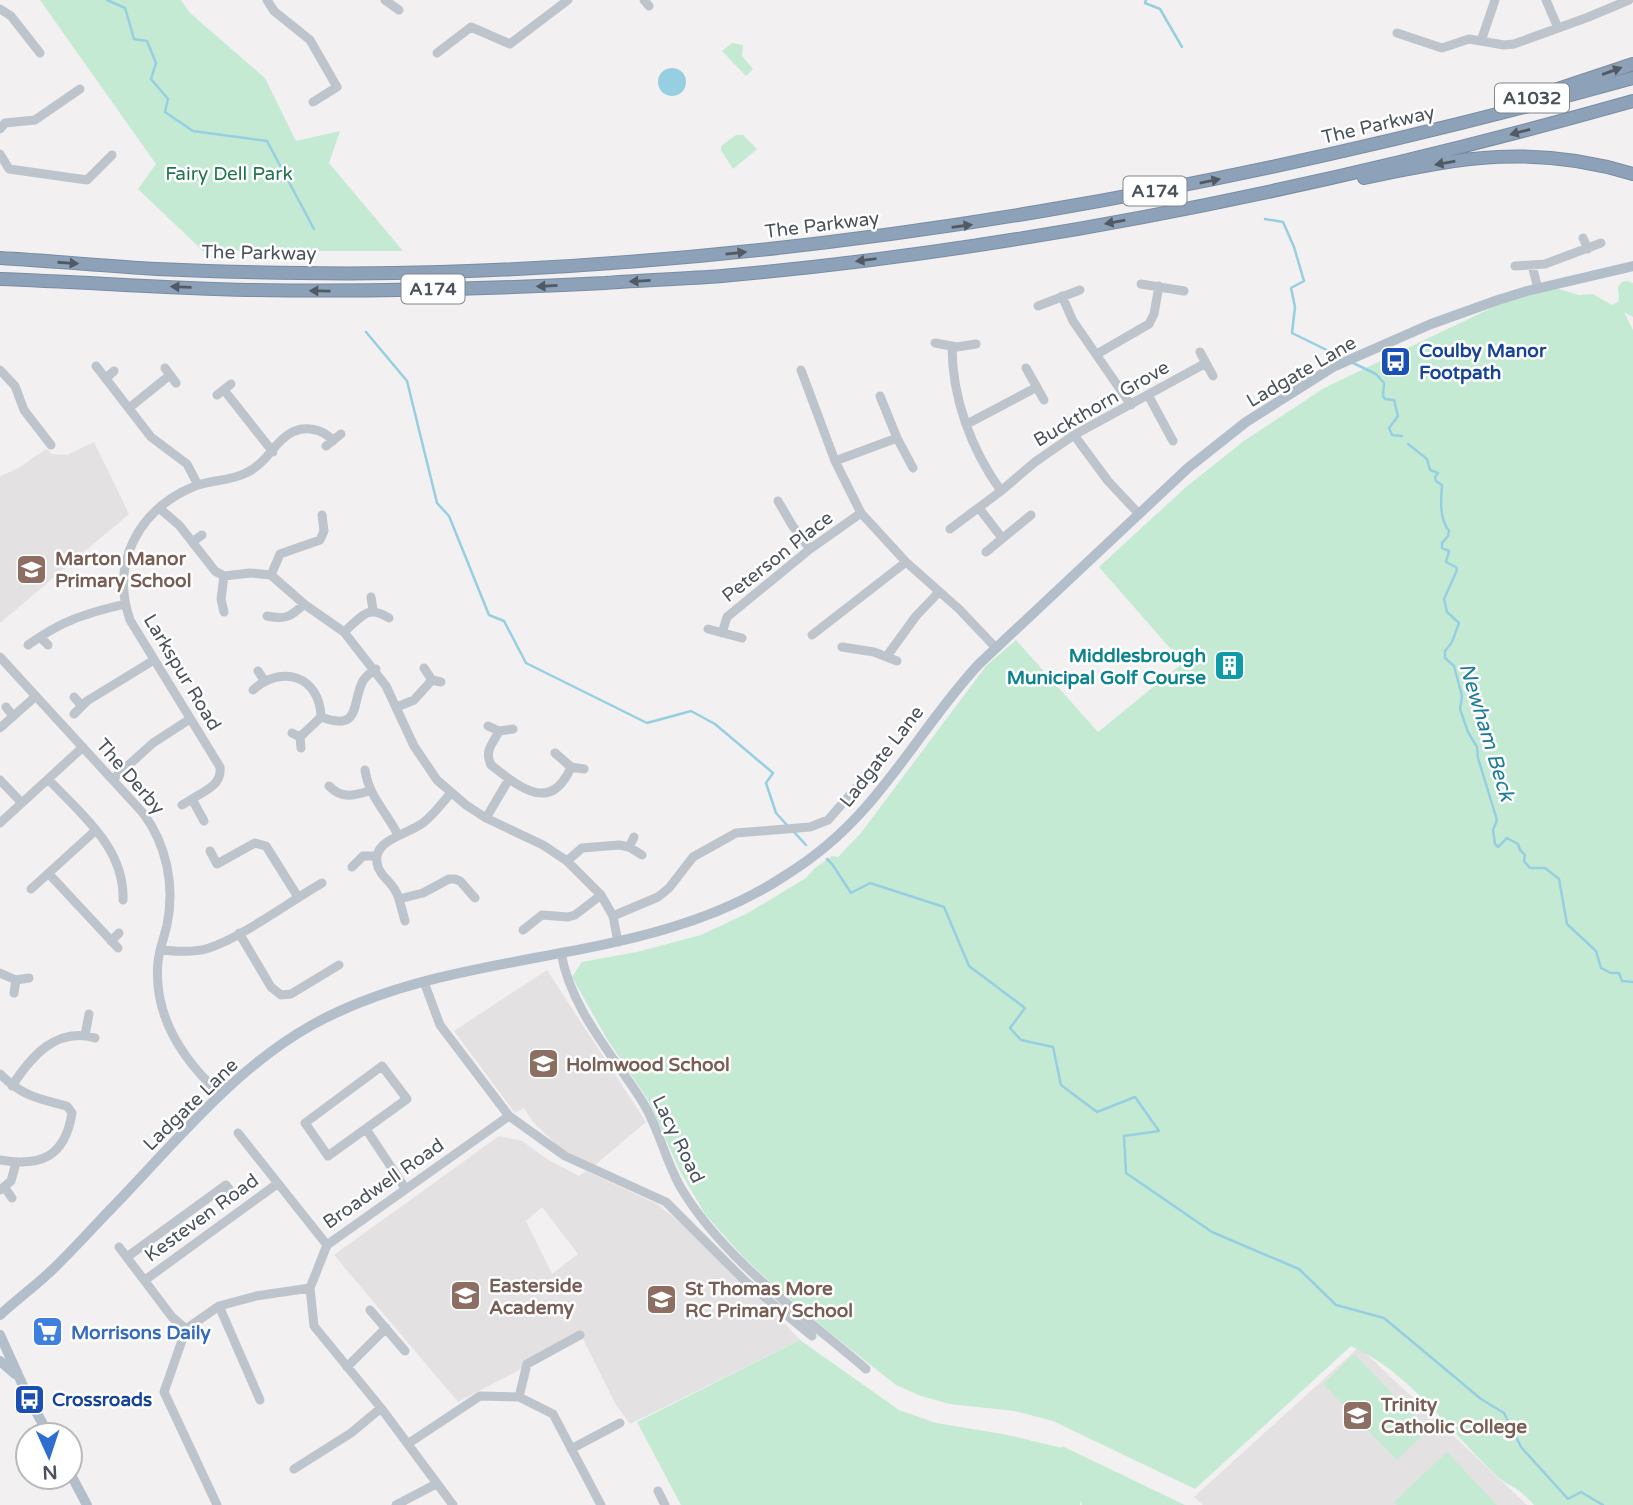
<svg xmlns="http://www.w3.org/2000/svg" width="1633" height="1505" viewBox="0 0 1633 1505" font-family="'Varela Round',sans-serif">
<style>
.education{fill:#e3e1e1;fill-rule:evenodd}
.green{fill:#c4ead4}
.water{fill:#96cfe2}
.lines{fill:none;stroke-linecap:round;stroke-linejoin:round}
.stream{stroke:#96cfe2;stroke-width:2.5}
.highway-casing{stroke:#798ca4;stroke-width:14}
.minor{stroke:#bdc4cb;stroke-width:9}
.major{stroke:#b3becb;stroke-width:10}
.highway{stroke:#8da1b9;stroke-width:12}
.oneway{fill:#515a64}
.labels{text-anchor:middle;stroke-width:5;stroke-linejoin:round;paint-order:stroke}
.shield{fill:#fff;stroke:#80868c;stroke-width:2}
.shield-label{font-size:18px;font-weight:bold;fill:#4a525b}
.street-label{font-size:19px;fill:#4a525b;stroke:#fff}
.park-label{font-size:19px;fill:#22754f;stroke:#fff}
.transit-label{font-size:19px;font-weight:bold;fill:#164399;stroke:#fff;text-anchor:start}
.education-label{font-size:19px;font-weight:bold;fill:#785e54;stroke:#fff;text-anchor:start}
.culture-label{font-size:19px;font-weight:bold;fill:#0d838f;stroke:#fff;text-anchor:end}
.shop-label{font-size:19px;font-weight:bold;fill:#366cbe;stroke:#fff;text-anchor:start}
.water-label{font-size:21px;font-style:italic;fill:#1d7c9b;stroke:#fff}
</style>
<rect width="100%" height="100%" fill="#f2f0f0"/>
<path class="education" d="M94 442 129 514 0 623V476L17 469 46 449 52 454 67 455Z
M547 970 646 1122 595 1165 562 1150 534 1123 524 1108 515 1113 454 1031Z
M499 1136 522 1141 547 1159 579 1176 586 1171 657 1204 692 1232 734 1277 771 1309 800 1340 630 1424 616 1405 582 1337 458 1402 334 1255ZM542 1207 578 1254 552 1274 526 1221Z
M1359 1347 1527 1505H1203L1194 1497Z"/>
<path class="green" d="M40 0H181L190 13 265 78 296 141 340 131 329 163 403 251H203L138 189 156 164Z
M732 43 743 45 742 56 753 69 746 76 722 51Z
M736 135H743L757 149 733 169 721 150V146Z
M1627 281 1633 283V317L1624 312 1633 330V1505H1534C1529 1500 1524 1494 1518 1490 1511 1485 1502 1482 1496 1475 1449 1431 1412 1374 1351 1346L1195 1489 1053 1421 1015 1411 950 1404 921 1396 896 1385 834 1336 781 1292 745 1259 705 1214 680 1171 648 1100 607 1039 572 977 582 962 637 952 701 935 748 913 806 878 815 868 832 856 838 857 861 833 986 666 1016 640 1098 732 1183 663 1099 567 1186 487 1244 441 1324 388 1527 291 1559 289 1579 295 1593 294 1612 305 1619 301 1618 287 1622 282Z
M800 1340 899 1410 936 1423 1003 1434 1062 1448V1446L1185 1505H1082L1080 1501V1505H681L637 1422Z
M1354 1354 1428 1430 1397 1460 1323 1384Z
M1447 1452 1497 1505H1397L1394 1502Z"/>
<path class="water" d="M658 82a14 14 0 1 1 28 0a14 14 0 1 1-28 0Z"/>
<g class="lines">
<path class="stream" d="M107 0 125 8 134 39 147 41 156 63 151 79 168 99 165 112 193 131 267 141 314 229
M1146 0 1145 3 1160 9 1182 47
M1265 219 1283 222 1294 247 1304 281 1291 288 1295 307 1292 333 1345 359
M366 332 407 381 437 503 449 516 489 615 504 621 526 663 647 723 691 711 715 724 773 773 766 783 776 813 787 825
M1351 362 1376 374 1384 383 1383 396 1385 399 1394 400 1398 416 1389 428 1392 435 1402 436
M1408 444 1427 459 1430 470 1438 473 1435 477 1436 481 1442 485C1441 500 1439 518 1449 531L1448 536 1442 543V548L1449 551 1446 562 1456 567 1457 570 1444 599 1447 612 1459 623 1452 642 1445 651V658L1454 666 1462 696 1460 709 1468 732 1477 747 1478 758 1497 820 1493 830 1495 844 1498 847 1507 838 1518 844 1520 850 1525 855 1524 861 1530 868H1545L1559 879 1567 924 1596 951 1601 968 1611 973H1619L1622 981 1633 982
M794 832 806 845
M827 859 832 864 851 893 870 883 944 907 969 966 1025 1008 1010 1028 1021 1040 1053 1047 1061 1085 1097 1112 1135 1097 1159 1131 1124 1136 1126 1173 1212 1232 1299 1269 1336 1305 1384 1318 1481 1399 1504 1413 1521 1447 1568 1499 1581 1492 1603 1505"/>
<defs>
<path id="highway" d="M1537 96 1633 64
M1364 178C1462 157 1535 144 1633 174
M0 258C53 261 105 266 157 269 251 273 346 275 440 272 846 260 1242 186 1633 78
M0 279C83 282 166 288 249 290 368 292 487 289 605 283 644 280 683 279 722 276 1030 249 1335 185 1633 101"/>
</defs>
<use href="#highway" class="highway-casing"/>
<path class="minor" d="M267 0 274 11 310 40 337 87 313 102
M385 0 399 10
M644 0 649 6
M1546 0 1558 28
M0 9 11 16 40 53
M1397 33 1442 48 1469 39 1504 45 1514 44 1586 18 1629 0
M1481 41 1495 0
M437 53 471 27 510 44 568 0
M0 129 5 123 35 120 80 89
M0 154 9 169 87 180 112 155
M1583 238 1588 249
M1532 265 1538 289
M1515 266 1545 264 1601 243
M1141 284 1184 291
M1062 296 1073 321 1131 405
M1038 306 1080 290
M935 343 957 347 976 344
M952 346C952 398 971 449 1001 491
M1200 352 1213 376
M1097 354 1149 324 1154 314 1159 286
M96 366 151 437 187 464 198 485
M165 368 176 383
M1026 368 1044 400
M0 370 15 386 24 410 51 445
M801 370 835 461 861 513 906 562 959 609 996 648
M106 378 114 371
M224 390 273 452
M217 395 231 384
M1148 395 1173 441
M880 396 897 438 913 468
M129 408 170 375
M967 424 1037 387
M1074 435 1108 481 1139 514
M326 446 341 434
M835 461 897 438
M778 501 792 525 810 549
M159 508 179 525 215 571 224 576 250 573 271 575 304 604 344 632 386 686 414 746 437 780 466 805 486 818 543 845 567 861 601 895 613 916 618 942
M979 508 1002 538
M950 529 1001 491 1035 462 1074 435 1206 363
M192 542 202 535
M986 552 1031 515
M271 575 280 554 320 540 324 531 322 515
M224 576 221 599 224 612
M371 597 373 610
M267 616C285 620 291 617 304 604
M708 629 742 638
M344 632C362 617 366 604 389 618
M722 633 727 617 810 549 861 513
M812 635 906 562
M40 637 48 645
M28 645C63 620 84 614 125 604
M842 647 874 652 897 661
M887 656 916 616 939 592
M0 657 143 813C167 845 175 886 167 925 164 938 159 950 158 962 153 1015 183 1060 220 1094
M424 668 432 680 441 682
M258 671 264 680
M253 690C282 664 320 676 321 717 362 732 351 703 363 681 366 675 371 673 376 669
M74 697 82 706
M6 707 13 716
M397 707 414 700 432 680
M74 714 87 701 154 660
M488 726 499 731 513 729
M0 728 36 696
M499 731C493 744 484 750 491 765 518 786 551 815 571 767
M292 733 300 737 321 717
M300 737 301 748
M555 753 571 767 584 769
M365 770C369 797 386 811 398 835
M48 779C81 814 125 848 123 900
M113 779 153 743 190 719
M0 780 21 802
M329 786C342 799 353 796 369 791
M451 793C442 803 434 814 424 822 409 835 369 839 378 867 383 880 394 882 399 899L423 893 449 879H455L460 881 475 898
M182 805 192 799
M486 818 509 779
M204 821 192 799C206 790 222 785 220 767L130 620C110 562 139 509 195 486 211 480 230 481 246 473 267 463 273 444 289 434 303 425 323 428 333 441
M0 823 83 747
M629 847 634 837
M210 851 217 864 255 843 266 846 298 897
M567 861 582 848 619 845 629 847 642 855
M352 867 363 856H377
M49 874 118 948
M31 889 96 830
M399 899 405 921
M613 916 658 897 669 888 693 857 736 833 810 827 828 820 871 771
M523 930 542 915 568 917 575 915 601 895
M239 933 271 987 281 995 291 994 339 965
M111 941 119 933
M161 950C177 951 194 953 209 948 244 936 289 902 322 883
M561 953C571 1009 612 1054 642 1101 659 1128 665 1160 681 1188 724 1260 803 1315 866 1369
M0 973 16 980 29 978
M424 982 440 1025 509 1116 565 1156 666 1202 745 1281 812 1336
M14 993 16 980
M85 1035 89 1014
M382 1066 407 1099 328 1156 305 1123Z
M0 1074C22 1096 38 1099 67 1106L72 1113C65 1157 41 1167 0 1160
M12 1086C30 1058 56 1026 95 1038
M366 1129 405 1188
M238 1133 327 1245
M5 1188 12 1198
M0 1190 11 1181 16 1163
M119 1247 172 1317 186 1329
M127 1257 226 1185 234 1196
M145 1280 277 1184
M219 1306 260 1400
M370 1310 405 1351
M347 1367 386 1328
M519 1397 527 1364 580 1335
M409 1443 480 1396 519 1397 553 1414 601 1505
M571 1449 620 1423
M294 1469 351 1433 381 1408
M658 1491 665 1505
M217 1505 164 1392 186 1329 219 1306 256 1296 310 1288
M396 1505 436 1484
M453 1505 381 1408 314 1326 310 1288 327 1245 509 1116"/>
<path class="major" d="M0 1315C16 1300 34 1287 51 1271 70 1253 88 1233 106 1214 171 1148 230 1071 312 1025 460 943 644 970 786 875 815 857 843 833 865 808 906 762 937 709 979 664L1188 468 1246 422 1333 367 1431 324 1498 300 1527 291 1633 266
M0 1335 29 1399 49 1435
M0 1361 15 1374
M70 1473 87 1505"/>
<use href="#highway" class="highway"/>
</g>
<defs><path id="oneway-solid" d="M-6-.8H1V-3.2L6.5 0L1 3.2V.8H-6Z" transform="scale(1.75)"/></defs>
<g class="oneway">
<use href="#oneway-solid" transform="translate(1612 71) rotate(-20)"/>
<use href="#oneway-solid" transform="translate(1520 132) rotate(165)"/>
<use href="#oneway-solid" transform="translate(1445 163) rotate(170)"/>
<use href="#oneway-solid" transform="translate(1210 181) rotate(-11)"/>
<use href="#oneway-solid" transform="translate(1115 222) rotate(170)"/>
<use href="#oneway-solid" transform="translate(962 226) rotate(-8)"/>
<use href="#oneway-solid" transform="translate(736 253) rotate(-6)"/>
<use href="#oneway-solid" transform="translate(866 260) rotate(173)"/>
<use href="#oneway-solid" transform="translate(68 263) rotate(4)"/>
<use href="#oneway-solid" transform="translate(640 281) rotate(177)"/>
<use href="#oneway-solid" transform="translate(547 286) rotate(177)"/>
<use href="#oneway-solid" transform="translate(181 287) rotate(-178)"/>
<use href="#oneway-solid" transform="translate(320 291) rotate(-179)"/>
</g>
<defs>
<symbol id="bus-square" viewBox="-11 -11 22 22"><rect x="-9" y="-9" width="18" height="18" rx="4" fill="#1a4fb4" stroke="#fff"/><path d="M-5-6H5V4H4V6H2V4H-2V6H-4V4H-5ZM-3.5-4V0h7V-4ZM-3.5 1.2v1.5H-2V1.2ZM2 1.2v1.5H3.5V1.2Z" fill="#fff"/></symbol>
<symbol id="school-square" viewBox="-11 -11 22 22"><rect x="-9" y="-9" width="18" height="18" rx="4" fill="#8d6e63" stroke="#fff"/><path d="M0-5L7-2L0 1L-7-2ZM-4 1L0 2.5L4 1V4Q0 6-4 4Z" fill="#fff"/></symbol>
<symbol id="building-square" viewBox="-11 -11 22 22"><rect x="-9" y="-9" width="18" height="18" rx="4" fill="#0f9aa8" stroke="#fff"/><path d="M-4-6H4V6H1V3H-1V6H-4ZM-2.5-4.3h1.7v1.8h-1.7ZM.8-4.3h1.7v1.8H.8ZM-2.5-1h1.7V.8h-1.7ZM.8-1h1.7V.8H.8Z" fill="#fff"/></symbol>
<symbol id="supermarket-square" viewBox="-11 -11 22 22"><rect x="-9" y="-9" width="18" height="18" rx="4" fill="#3f7fe0" stroke="#fff"/><path d="M-6-5.5h2.5l.6 2H6L4.5 2H-2.5L-4.4-4H-6ZM-1.5 3.2a1.3 1.3 0 1 0 .1 0ZM3 3.2a1.3 1.3 0 1 0 .1 0Z" fill="#fff"/></symbol>
</defs>
<g fill-rule="evenodd">
<use href="#bus-square" x="1378" y="344" width="35" height="35"/>
<use href="#school-square" x="14" y="552" width="35" height="35"/>
<use href="#building-square" x="1212" y="648" width="35" height="35"/>
<use href="#school-square" x="526" y="1046" width="35" height="35"/>
<use href="#school-square" x="448" y="1278" width="35" height="35"/>
<use href="#school-square" x="644" y="1282" width="35" height="35"/>
<use href="#supermarket-square" x="30" y="1314" width="35" height="35"/>
<use href="#bus-square" x="12" y="1382" width="35" height="35"/>
<use href="#school-square" x="1340" y="1398" width="35" height="35"/>
</g>
<g class="labels">
<g class="shield">
<rect x="1495" y="83.5" width="74" height="29" rx="5"/>
<rect x="1123.5" y="176.5" width="63" height="29" rx="5"/>
<rect x="401.5" y="274.5" width="63" height="29" rx="5"/>
</g>
<g class="shield-label">
<text x="1532" y="104">A1032</text>
<text x="1155" y="197">A174</text>
<text x="433" y="295">A174</text>
</g>
<g class="street-label">
<text transform="translate(1378 124) rotate(-13)" y="7">The Parkway</text>
<text transform="translate(822 224) rotate(-7)" y="7">The Parkway</text>
<text transform="translate(259 252) rotate(1)" y="7">The Parkway</text>
<text transform="translate(1301 371) rotate(-30)" y="7">Ladgate Lane</text>
<text transform="translate(1101 403) rotate(-30)" y="7">Buckthorn Grove</text>
<text transform="translate(777 556) rotate(-38)" y="7">Peterson Place</text>
<text transform="translate(183 672) rotate(59)" y="7">Larkspur Road</text>
<text transform="translate(881 756) rotate(-52)" y="7">Ladgate Lane</text>
<text transform="translate(131 776) rotate(49)" y="7">The Derby</text>
<text transform="translate(190 1104) rotate(-44)" y="7">Ladgate Lane</text>
<text transform="translate(679 1139) rotate(64)" y="7">Lacy Road</text>
<text transform="translate(383 1183) rotate(-35)" y="7">Broadwell Road</text>
<text transform="translate(201 1217) rotate(-36)" y="7">Kesteven Road</text>
</g>
<g class="park-label">
<text x="229" y="180">Fairy Dell Park</text>
</g>
<g class="transit-label">
<text x="1419" y="357">Coulby Manor<tspan x="1419" dy="22">Footpath</tspan></text>
<text x="52" y="1406">Crossroads</text>
</g>
<g class="education-label">
<text x="55" y="565">Marton Manor<tspan x="55" dy="22">Primary School</tspan></text>
<text x="566" y="1071">Holmwood School</text>
<text x="489" y="1292">Easterside<tspan x="489" dy="22">Academy</tspan></text>
<text x="685" y="1295">St Thomas More<tspan x="685" dy="22">RC Primary School</tspan></text>
<text x="1381" y="1411">Trinity<tspan x="1381" dy="22">Catholic College</tspan></text>
</g>
<g class="culture-label">
<text x="1206" y="662">Middlesbrough<tspan x="1206" dy="22">Municipal Golf Course</tspan></text>
</g>
<g class="shop-label">
<text x="71" y="1339">Morrisons Daily</text>
</g>
<g class="water-label">
<text transform="translate(1487 732) rotate(73)" y="7">Newham Beck</text>
</g>
</g>
<g transform="translate(49 1456) rotate(177)"><circle r="33" fill="#ffffff" stroke="#b7babd" stroke-width="2"/>
<path d="M0-5L12 26L0 18L-12 26Z" fill="#2e6ece"/>
<text y="-10" font-size="19" font-weight="bold" text-anchor="middle" fill="#4a525b">N</text>
</g>
</svg>
